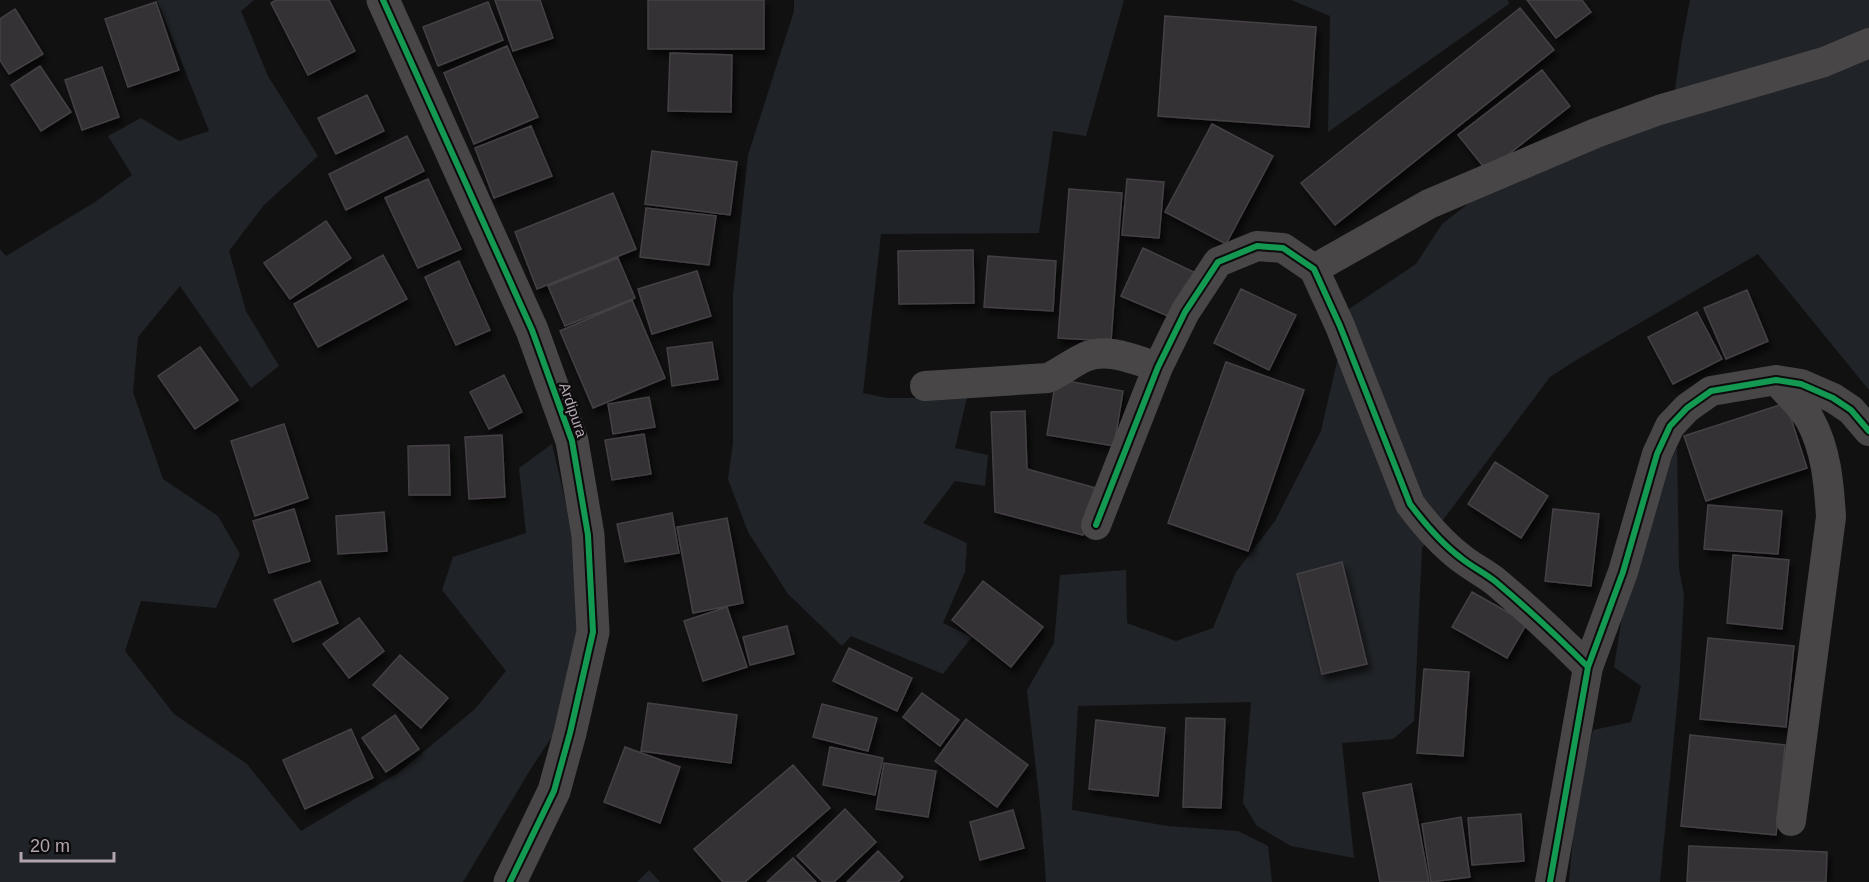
<svg xmlns="http://www.w3.org/2000/svg" width="1869" height="882" viewBox="0 0 1869 882" font-family="Arial,sans-serif">
<style>
.green{fill:#202327}
.building{fill:#343134;stroke:#454145;stroke-width:1.5;filter:url(#shadow)}
.lines{fill:none;stroke-linecap:round;stroke-linejoin:round}
.minor{stroke:#494648;stroke-width:30}
.tertiary{stroke:#494648;stroke-width:33}
.cycleway-casing{stroke:#0d0c0d;stroke-width:10}
.cycleway{stroke:#139951;stroke-width:6}
.labels{text-anchor:middle;stroke-width:4.5;stroke-linejoin:round;paint-order:stroke}
.street-label{font-size:15px;fill:#b2a4b1;stroke:#0d0c0d}
</style>
<defs>
<filter id="shadow"><feDropShadow dx="3.5" dy="6" stdDeviation="3" flood-color="#0009"/></filter>
</defs>
<rect width="100%" height="100%" fill="#121112"/>
<path class="green" d="M157 0H254L241 11 268 76 318 156 264 205 229 251 246 311 279 366 251 388 180 286 138 337 133 392 163 479 218 516 240 554 216 608 141 601 125 651 174 714 247 764 301 831 398 773 475 709 506 671 442 590 453 557 526 533 519 468 552 444 573 534 580 627 576 700 532 767 463 882H0V249L6 256 95 202 132 175 108 136 141 118 179 141 209 131Z
M794 0H1124L1086 136 1053 131 1039 233 881 234 863 393 887 398H967L955 448 988 455 985 486 955 481 923 523 967 543 965 572 943 623 972 637 943 674 851 636 842 646 788 594 748 532 728 479 733 442V294L748 155 794 11Z
M1291 0H1508L1509 4 1328 132 1330 16Z
M1690 0H1869V390L1758 254 1578 359 1550 377 1422 548 1414 721 1393 739 1342 743 1354 858 1291 846 1257 826 1243 803 1251 702 1078 706 1072 810 1168 826 1238 831 1268 846 1272 882H1046L1041 814 1027 690 1054 643 1060 575 1126 570 1127 623 1176 641 1213 628 1236 572 1275 521 1321 431 1349 309 1416 264 1442 224 1495 183 1673 103 1681 47Z
M1677 448 1679 568 1684 596 1679 685 1660 882H1569L1575 815 1593 730 1631 722 1641 686 1614 667 1630 566 1659 480Z
M649 870 660 882H637Z"/>
<path class="building" d="M276 0H329L355 51 308 75 271 3Z
M495 0H540L553 38 513 51Z
M648 0H764V49H648Z
M1527 0H1582L1591 12 1556 38Z
M156 2 179 70 128 87 105 19Z
M488 2 503 40 438 66 423 27Z
M1520 8 1554 50 1335 225 1301 183Z
M15 9 43 54 9 74 0 60V19Z
M1165 16 1316 27 1309 127 1158 116Z
M507 46 538 117 474 144 444 73Z
M670 53 732 55 731 112 668 111Z
M40 66 71 112 41 131 11 85Z
M102 67 119 117 82 130 65 80Z
M1542 70 1570 106 1487 171 1458 135Z
M367 95 384 131 336 154 318 118Z
M1212 124 1273 156 1226 244 1165 212Z
M531 126 552 176 494 198 475 148Z
M407 136 424 171 346 210 329 174Z
M652 151 737 162 730 215 645 204Z
M428 179 461 249 418 268 385 198Z
M1127 179 1164 182 1159 238 1122 235Z
M1069 189 1122 193 1111 341 1058 338Z
M613 193 636 249 537 289 515 232Z
M646 208 716 216 709 265 640 257Z
M326 221 351 258 290 299 264 263Z
M1143 248 1196 273 1175 319 1121 296Z
M973 250 974 303 899 304 898 251Z
M383 255 407 299 318 347 294 304Z
M988 256 1056 261 1053 311 984 307Z
M618 258 635 298 565 326 548 286Z
M459 261 490 330 456 345 425 277Z
M697 271 711 316 652 334 638 289Z
M1241 289 1296 315 1269 370 1214 343Z
M1747 290 1768 341 1726 359 1704 308Z
M632 300 665 378 593 408 560 331Z
M1697 312 1722 359 1673 384 1648 337Z
M712 342 718 379 672 386 667 348Z
M200 347 238 400 195 429 158 376Z
M1226 362 1304 390 1248 551 1168 523Z
M504 375 522 412 489 429 470 392Z
M1056 379 1123 391 1114 446 1047 435Z
M649 397 655 427 613 434 608 404Z
M1786 403 1807 468 1706 501 1684 436Z
M1025 411 1027 469 1096 488 1083 535 995 512 991 412Z
M284 424 308 498 255 516 231 441Z
M644 434 651 474 612 480 605 440Z
M502 435 505 497 469 499 465 437Z
M449 445 450 495H409L408 446Z
M1495 462 1548 496 1521 538 1468 504Z
M1708 505 1782 511 1778 554 1704 549Z
M294 509 310 561 269 573 253 521Z
M1553 509 1599 514 1591 586 1545 581Z
M384 512 387 551 338 554 336 516Z
M672 513 679 553 625 562 617 524Z
M727 518 743 603 693 613 677 527Z
M1733 555 1789 560 1782 629 1727 623Z
M1342 562 1367 664 1322 674 1297 574Z
M320 581 338 623 293 642 274 600Z
M983 581 1043 627 1011 667 952 620Z
M1472 592 1527 623 1507 658 1452 627Z
M727 607 747 667 703 681 684 621Z
M359 618 384 651 349 678 323 644Z
M787 626 794 654 750 665 743 637Z
M1708 638 1794 646 1786 727 1700 719Z
M849 648 912 678 897 711 833 681Z
M400 655 448 698 421 728 373 685Z
M1424 669 1469 672 1463 756 1417 753Z
M922 693 959 720 940 746 903 717Z
M648 703 737 715 731 763 641 751Z
M822 704 877 718 868 751 813 737Z
M395 715 419 749 386 772 362 738Z
M1186 718 1225 719 1221 808 1183 807Z
M966 719 1028 765 997 807 935 761Z
M1096 720 1165 728 1158 796 1089 789Z
M351 729 373 778 305 809 283 760Z
M1690 735 1785 745 1776 835 1681 826Z
M625 747 680 767 660 823 604 802Z
M830 747 883 758 875 795 823 785Z
M884 763 936 771 928 817 876 809Z
M793 765 830 808 745 882H723L694 849Z
M1411 784 1429 882H1380L1363 793Z
M845 809 876 842 834 882H823L797 856Z
M1013 810 1024 848 980 860 970 822Z
M1521 814 1524 861 1472 865 1468 818Z
M1461 817 1470 877 1431 882 1422 824Z
M1689 846 1827 852 1826 882H1687Z
M878 851 903 877 898 882H847Z
M793 858 816 882H767Z"/>
<g class="lines">
<path class="minor" d="M1314 269 1429 204 1596 133 1659 110 1824 62 1869 43
M1776 380C1786 392 1802 405 1810 420 1826 449 1829 483 1831 517L1791 821
M925 386 1048 378C1061 372 1072 363 1085 357 1108 347 1135 360 1158 367
M1096 525 1158 367 1185 312 1218 262 1257 246 1283 248 1314 269 1340 326 1410 504C1425 524 1441 543 1461 558 1472 567 1485 573 1496 582 1528 609 1558 637 1588 667
M1550 882 1588 667 1623 572 1657 454 1670 426 1687 408 1711 391 1776 380 1801 384 1833 398 1851 410 1869 431"/>
<path class="tertiary" d="M383 0 532 330 572 441 588 535 593 632 570 733 554 791 510 882"/>
<defs>
<path id="cycleway" d="M383 0 532 330 572 441 588 535 593 632 570 733 554 791 510 882
M1096 525 1158 367 1185 312 1218 262 1257 246 1283 248 1314 269 1340 326 1410 504C1425 524 1441 543 1461 558 1472 567 1485 573 1496 582 1528 609 1558 637 1588 667
M1550 882 1588 667 1623 572 1657 454 1670 426 1687 408 1711 391 1776 380 1801 384 1833 398 1851 410 1869 431"/>
</defs>
<use href="#cycleway" class="cycleway-casing"/>
<use href="#cycleway" class="cycleway"/>
</g>
<g class="labels">
<g class="street-label">
<text transform="translate(573 410) rotate(71)" y="5">Ardipura</text>
</g>
</g>
<path d="M21 852v9h93v-9" fill="none" stroke="#b2a4b1" stroke-width="3"/>
<text x="30" y="852" font-size="18" fill="#b2a4b1" stroke="#0d0c0d" stroke-width="4.5" paint-order="stroke">20 m</text>
</svg>
